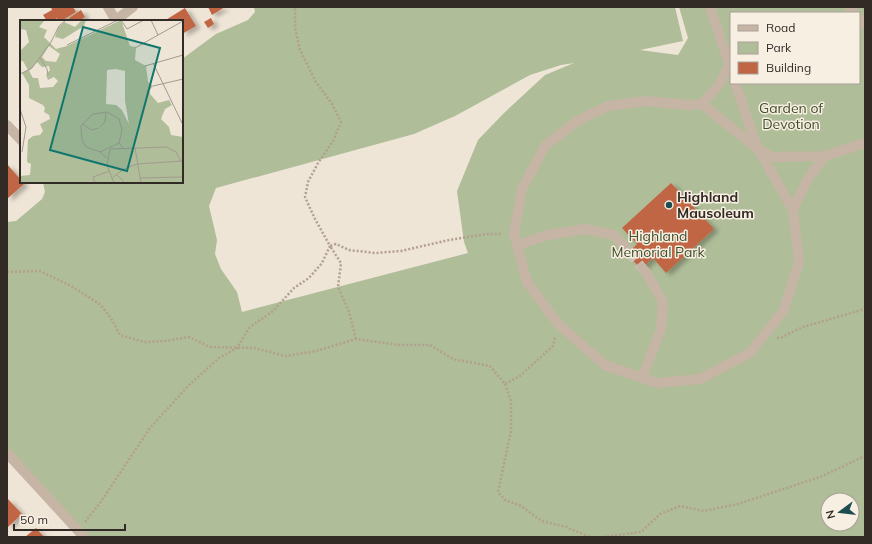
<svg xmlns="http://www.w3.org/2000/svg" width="872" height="544" viewBox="0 0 872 544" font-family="Mulish,sans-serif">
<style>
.green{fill:#afbd98;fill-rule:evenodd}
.building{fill:#c16644;filter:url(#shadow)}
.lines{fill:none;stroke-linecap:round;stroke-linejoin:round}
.minor-tunnel{stroke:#c9c0b3;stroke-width:10;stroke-dasharray:10 5;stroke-linecap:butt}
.path{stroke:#b29f8e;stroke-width:2.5;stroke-dasharray:2 2;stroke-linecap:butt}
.minor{stroke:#c6b5a4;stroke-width:10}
.poi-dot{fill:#1d4c51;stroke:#f8efe3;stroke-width:1.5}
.labels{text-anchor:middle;stroke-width:3;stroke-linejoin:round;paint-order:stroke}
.park-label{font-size:14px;fill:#404f2a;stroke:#f8efe3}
.poi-label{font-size:14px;font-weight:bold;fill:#322a25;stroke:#f8efe3;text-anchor:start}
.inset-road{fill:none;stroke:#a39a90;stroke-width:1}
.view{fill:#0f766e;fill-opacity:0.15;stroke:#0f766e;stroke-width:2}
.inset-edge{fill:none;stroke:#322a25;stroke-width:2}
</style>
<defs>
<filter id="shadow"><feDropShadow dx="4.5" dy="2.5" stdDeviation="2" flood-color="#0004"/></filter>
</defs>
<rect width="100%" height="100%" fill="#efe5d7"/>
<path class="green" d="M254 7H675L683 41 640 50 678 55 688 38 679 7H865V537H86L7 452V222L16 221 42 199 45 192 43 182H182V59L216 34 248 20 255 12ZM731 13H859V83H731ZM574 63 545 75 503 114 478 140 457 191 464 242 468 253 242 312 237 292 221 269 215 254 217 240 209 206 216 188 414 134 455 116 530 75 561 65ZM828 500H852V524H828Z"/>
<path class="building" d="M51 7H73L76 12 61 21H59L57 18 52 21H47L43 15 52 10Z
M208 7H225L212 15Z
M185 8 196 26 182 34V21H164Z
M81 10 85 17 79 21H71L69 18Z
M211 18 214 24 208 28 204 22Z
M7 164 21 180V182H23L24 184 7 199Z
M671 183 714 229 666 273 653 258 641 269 627 254 637 244 622 228Z
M7 498 22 514 8 527 7 525Z
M36 528 44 537H25Z"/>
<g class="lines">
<path class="minor-tunnel" d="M629 252 642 268"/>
<path class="path" d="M7 272 40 271 71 286 101 305 112 320 120 335 144 342 165 341 189 337 210 347 254 348 286 356 316 351 356 339 399 345H430L453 359 490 366 505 384 520 376 553 346 555 337
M777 338 782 337 803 327 865 309
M356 339 349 312 338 287 341 263 330 246 336 244 349 250 375 253 401 251 449 240 487 234H502
M505 384 511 401V431L498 492 505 500 521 506 542 521 566 527 590 537
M85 522 100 503 150 428 189 385 219 358 237 348 249 328 273 311 294 288 309 278 322 263 330 246 315 219 305 197 308 182 318 163 333 141 341 122 332 104 316 82 300 50 295 27V7
M603 537 641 532 660 514 680 506 704 511 738 504 820 477 865 456"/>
<path class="minor" d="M108 7 116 21
M710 7 731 70
M850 7 854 13
M859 19 865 26
M116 20 133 7
M729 65 719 85 702 104 689 105 645 101 608 106 577 121 545 146 522 189 514 234 527 282 559 325 605 365 657 383 700 379 750 353 784 310 799 262 793 210 807 180 825 156
M735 83 758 149 773 157 825 156 865 143
M702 104 758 149 793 210
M7 125 21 140
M517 245 548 235 585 229 614 235 629 252
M642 378 661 329 663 302 646 272 642 268
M7 453 84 537"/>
</g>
<circle class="poi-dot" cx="669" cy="205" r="4"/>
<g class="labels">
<g class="park-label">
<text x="791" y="113">Garden of<tspan x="791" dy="16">Devotion</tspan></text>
<text x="658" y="241">Highland<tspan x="658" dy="16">Memorial Park</tspan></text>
</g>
<g class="poi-label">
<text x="677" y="202">Highland<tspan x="677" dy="16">Mausoleum</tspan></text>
</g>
</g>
<g transform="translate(20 20)">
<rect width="163" height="163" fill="#efe5d7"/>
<path d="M0 0H25L19 7 27 10 24 17 36 29 47 26 101 0 110 26 116 27 115 40 126 46 128 62 133 66 130 70V74L138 83 149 80 152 85 145 89 141 99 149 107 151 115 163 117V163H71L70 161V163H0V156L10 155 11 144 7 142 8 120 13 116 20 115 23 111 20 104 30 99 29 95 24 92 25 88 23 85 9 78V65L2 53 8 50 3 41H0V31L9 22 6 10 0 9ZM29 26 40 34 36 42 26 41 22 37ZM17 42 22 47 29 46 30 50 26 55 28 60 34 57 38 61 33 67 20 68 18 58H13L9 51ZM96 49 105 51V81L109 104 102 90 96 85 86 84 87 50ZM66 0 64 6 43 19 35 17 38 8 44 2 55 7 61 1Z" fill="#afbd98" fill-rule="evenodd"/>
<path class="inset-road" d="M101 0 107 9 124 0M131 0 138 15M47 25 98 0M115 28 163 1M20 38 27 49 28 55M133 43 163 105M125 46 163 35M0 54 12 48 31 22 39 6 46 0M133 66 163 59M0 89 6 107 2 132M62 104 72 110 78 108M80 107 85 102 86 92M115 128 121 163M80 132 99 123M87 138 80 132 66 127 62 120 61 106 73 94 87 92 99 99 102 110 99 123 103 128M96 154 105 163M93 157 104 149 117 144 162 141M120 158 163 157M75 163 73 157 90 151M94 163 87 145 90 129 146 127 156 132 161 141"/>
<path class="view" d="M63 7 140 28 107 151 30 130Z"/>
<rect width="163" height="163" class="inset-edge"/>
</g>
<rect width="872" height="544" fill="none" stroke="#322a25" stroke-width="16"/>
<rect x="730" y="12" width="130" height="72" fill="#f8efe3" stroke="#a9a097"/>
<rect x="738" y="25" width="20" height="6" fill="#c6b5a4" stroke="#a9a097"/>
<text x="766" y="32" font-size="12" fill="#322a25">Road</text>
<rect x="738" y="42" width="20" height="12" fill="#afbd98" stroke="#a9a097"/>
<text x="766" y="52" font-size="12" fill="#322a25">Park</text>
<rect x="738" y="62" width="20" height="12" fill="#c16644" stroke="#a9a097"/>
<text x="766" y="72" font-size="12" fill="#322a25">Building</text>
<g transform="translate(840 512) rotate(255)"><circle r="19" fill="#f8efe3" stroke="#a9a097"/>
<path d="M0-3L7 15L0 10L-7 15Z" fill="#1d4c51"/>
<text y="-6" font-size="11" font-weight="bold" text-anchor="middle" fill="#322a25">N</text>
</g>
<path d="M14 524v6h111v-6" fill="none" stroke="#322a25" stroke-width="2"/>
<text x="20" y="524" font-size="12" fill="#322a25" stroke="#f8efe3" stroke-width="3" paint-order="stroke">50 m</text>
</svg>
